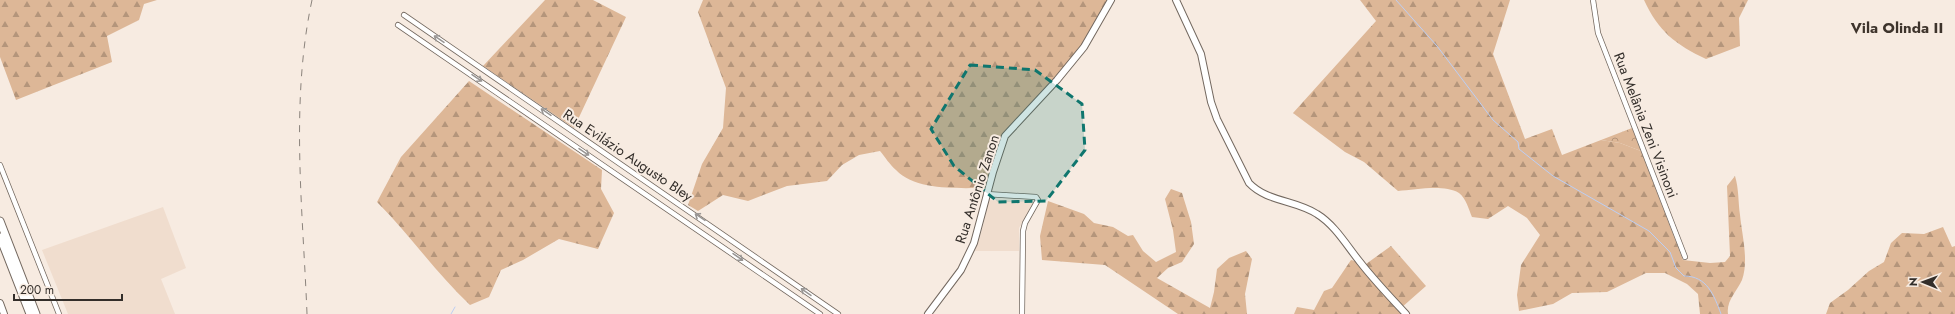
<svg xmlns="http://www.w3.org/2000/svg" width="1955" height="314" viewBox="0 0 1955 314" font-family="Jost,sans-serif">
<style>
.built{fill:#f0ddce}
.forest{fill:url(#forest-firs)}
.park{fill:url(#park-crowns)}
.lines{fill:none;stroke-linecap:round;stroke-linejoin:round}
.stream{stroke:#bccef4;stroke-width:1}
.minor-casing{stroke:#73685f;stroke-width:6}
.major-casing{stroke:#73685f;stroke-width:8}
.highway-casing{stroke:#73685f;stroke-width:9}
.minor{stroke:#fff;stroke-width:4.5}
.major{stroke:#fff;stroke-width:6}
.highway{stroke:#fff;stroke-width:7}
.rail{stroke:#8b837c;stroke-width:1;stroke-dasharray:7 7;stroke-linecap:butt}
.oneway{stroke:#999694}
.marked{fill:#0f766e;fill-opacity:0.2;stroke:#0f766e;stroke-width:3;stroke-dasharray:8 5;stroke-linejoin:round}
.labels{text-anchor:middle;stroke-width:4;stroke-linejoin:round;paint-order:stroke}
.street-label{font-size:14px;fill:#332e2a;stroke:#f7ebe1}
.neighbourhood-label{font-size:15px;font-weight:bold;fill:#3e342c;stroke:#f7ebe1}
</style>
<defs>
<pattern id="forest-firs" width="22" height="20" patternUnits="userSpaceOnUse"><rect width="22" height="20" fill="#ddb797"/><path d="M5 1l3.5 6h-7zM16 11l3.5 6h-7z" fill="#b4957b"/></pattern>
<pattern id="park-crowns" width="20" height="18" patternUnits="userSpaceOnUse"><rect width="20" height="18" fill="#ddb797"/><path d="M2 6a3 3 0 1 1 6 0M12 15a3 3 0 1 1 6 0" fill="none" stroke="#b4957b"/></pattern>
</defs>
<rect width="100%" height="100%" fill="#f7ebe1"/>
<path class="built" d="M989 200 1034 202 1019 228V251H975L982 230Z
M163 207 186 268 161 279 175 314H68L42 250Z"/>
<path class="forest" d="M0 0H157L144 4 139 20 107 36 112 62 16 100 0 57Z
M545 0H593L626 17 574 128 483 66Z
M703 0H1108L1087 39 1056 78 1001 137 986 188C959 188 916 191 896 170 890 165 885 157 880 151L859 155 842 165 827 181 787 186 748 201 723 195 698 211 688 205 702 164 723 128 726 88 698 12Z
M1360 0H1510L1493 54 1525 139 1552 129 1562 155 1601 140 1620 143 1641 151 1683 260 1710 263 1725 262 1730 256 1727 186 1735 176C1739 189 1738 202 1740 215 1742 235 1749 261 1742 280 1737 291 1726 301 1728 314H1700L1698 294 1687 284 1665 273H1646L1607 292 1572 293 1553 304 1519 311 1517 295 1521 265 1540 235 1527 218 1508 206 1488 219 1472 217C1469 210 1466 198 1459 193 1443 184 1416 190 1398 191L1364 162 1345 152 1293 113 1376 21Z
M1644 0H1748L1739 18 1740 46 1706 59C1676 45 1658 31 1644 0Z
M469 81 602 170 601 189 614 213 598 249 559 239 523 260 501 270 489 297 470 305C436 273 410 235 377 202L401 157Z
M1171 189 1182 193 1191 222 1194 244 1182 262 1168 268 1157 278 1210 308 1214 292 1217 269 1229 258 1246 251 1252 259 1245 294 1247 314H1178L1105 265 1042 260 1040 236 1048 201 1084 214 1094 223 1113 227 1128 236 1133 235 1143 251 1156 262 1176 252 1173 230 1165 199Z
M1943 227 1952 247 1955 246V314H1826L1830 303 1848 290 1869 271 1884 262 1891 243 1902 233 1924 234Z
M1391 246 1426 286 1401 308 1405 314H1294L1297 307 1314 310 1324 291 1332 288 1351 260 1366 264Z"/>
<path class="park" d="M1632 128 1641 151 1620 143 1601 140Z"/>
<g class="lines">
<path class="stream" d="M1396 0 1437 46 1493 120 1518 142 1519 149 1553 176 1649 231 1670 252 1676 268 1684 276C1707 276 1714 295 1721 314
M451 314 455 307"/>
<defs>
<path id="minor" d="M1593 0 1598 33 1685 257
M404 15 838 314
M398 25 820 314
M0 165 59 314
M986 194 1036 197 1038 200 1025 223 1023 231 1022 314"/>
<path id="major" d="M1176 0 1201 54 1211 102 1217 119 1249 183C1267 202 1296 200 1317 214 1335 225 1347 246 1360 262 1374 280 1390 297 1406 314
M0 303 4 314
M928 314 961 270 974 243 993 172 1005 136 1057 80 1084 47 1111 0"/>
<path id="highway" d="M0 221 36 314
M0 237 30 314"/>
</defs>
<use href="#minor" class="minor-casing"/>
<use href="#major" class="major-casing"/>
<use href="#highway" class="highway-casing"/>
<use href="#minor" class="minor"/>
<use href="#major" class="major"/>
<use href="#highway" class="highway"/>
<path class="rail" d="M307 314C303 210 290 103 312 0"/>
</g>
<defs><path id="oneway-shaft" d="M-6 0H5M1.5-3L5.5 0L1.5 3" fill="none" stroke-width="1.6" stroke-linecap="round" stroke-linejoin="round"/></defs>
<g class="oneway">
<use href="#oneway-shaft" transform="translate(439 39) rotate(-146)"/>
<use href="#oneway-shaft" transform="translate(477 78) rotate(34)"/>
<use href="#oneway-shaft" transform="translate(546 112) rotate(-146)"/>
<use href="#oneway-shaft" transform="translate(584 152) rotate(34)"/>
<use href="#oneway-shaft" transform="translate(700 217) rotate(-146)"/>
<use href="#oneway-shaft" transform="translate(738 257) rotate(35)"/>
<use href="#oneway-shaft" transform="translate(806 292) rotate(-145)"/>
</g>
<path class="marked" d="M970 65 1035 70 1082 104 1085 150 1046 201 998 202 954 166 931 129Z"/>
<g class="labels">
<g class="street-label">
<text transform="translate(1646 125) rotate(69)" y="5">Rua Melânia Zeni Visinoni</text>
<text transform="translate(628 155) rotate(34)" y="5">Rua Evilázio Augusto Bley</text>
<text transform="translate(977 189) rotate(-72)" y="5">Rua Antônio Zanon</text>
</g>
<g class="neighbourhood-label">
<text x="1897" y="33">Vila Olinda II</text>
</g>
</g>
<g transform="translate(1923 282) rotate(271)" stroke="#f7ebe1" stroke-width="3" paint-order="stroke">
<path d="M0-3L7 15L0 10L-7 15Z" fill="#332e2a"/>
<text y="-6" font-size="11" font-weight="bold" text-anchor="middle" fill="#332e2a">N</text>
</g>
<path d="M14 294v6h108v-6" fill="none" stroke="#332e2a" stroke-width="2"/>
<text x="20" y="294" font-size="12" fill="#332e2a" stroke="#f7ebe1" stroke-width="3" paint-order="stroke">200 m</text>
</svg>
